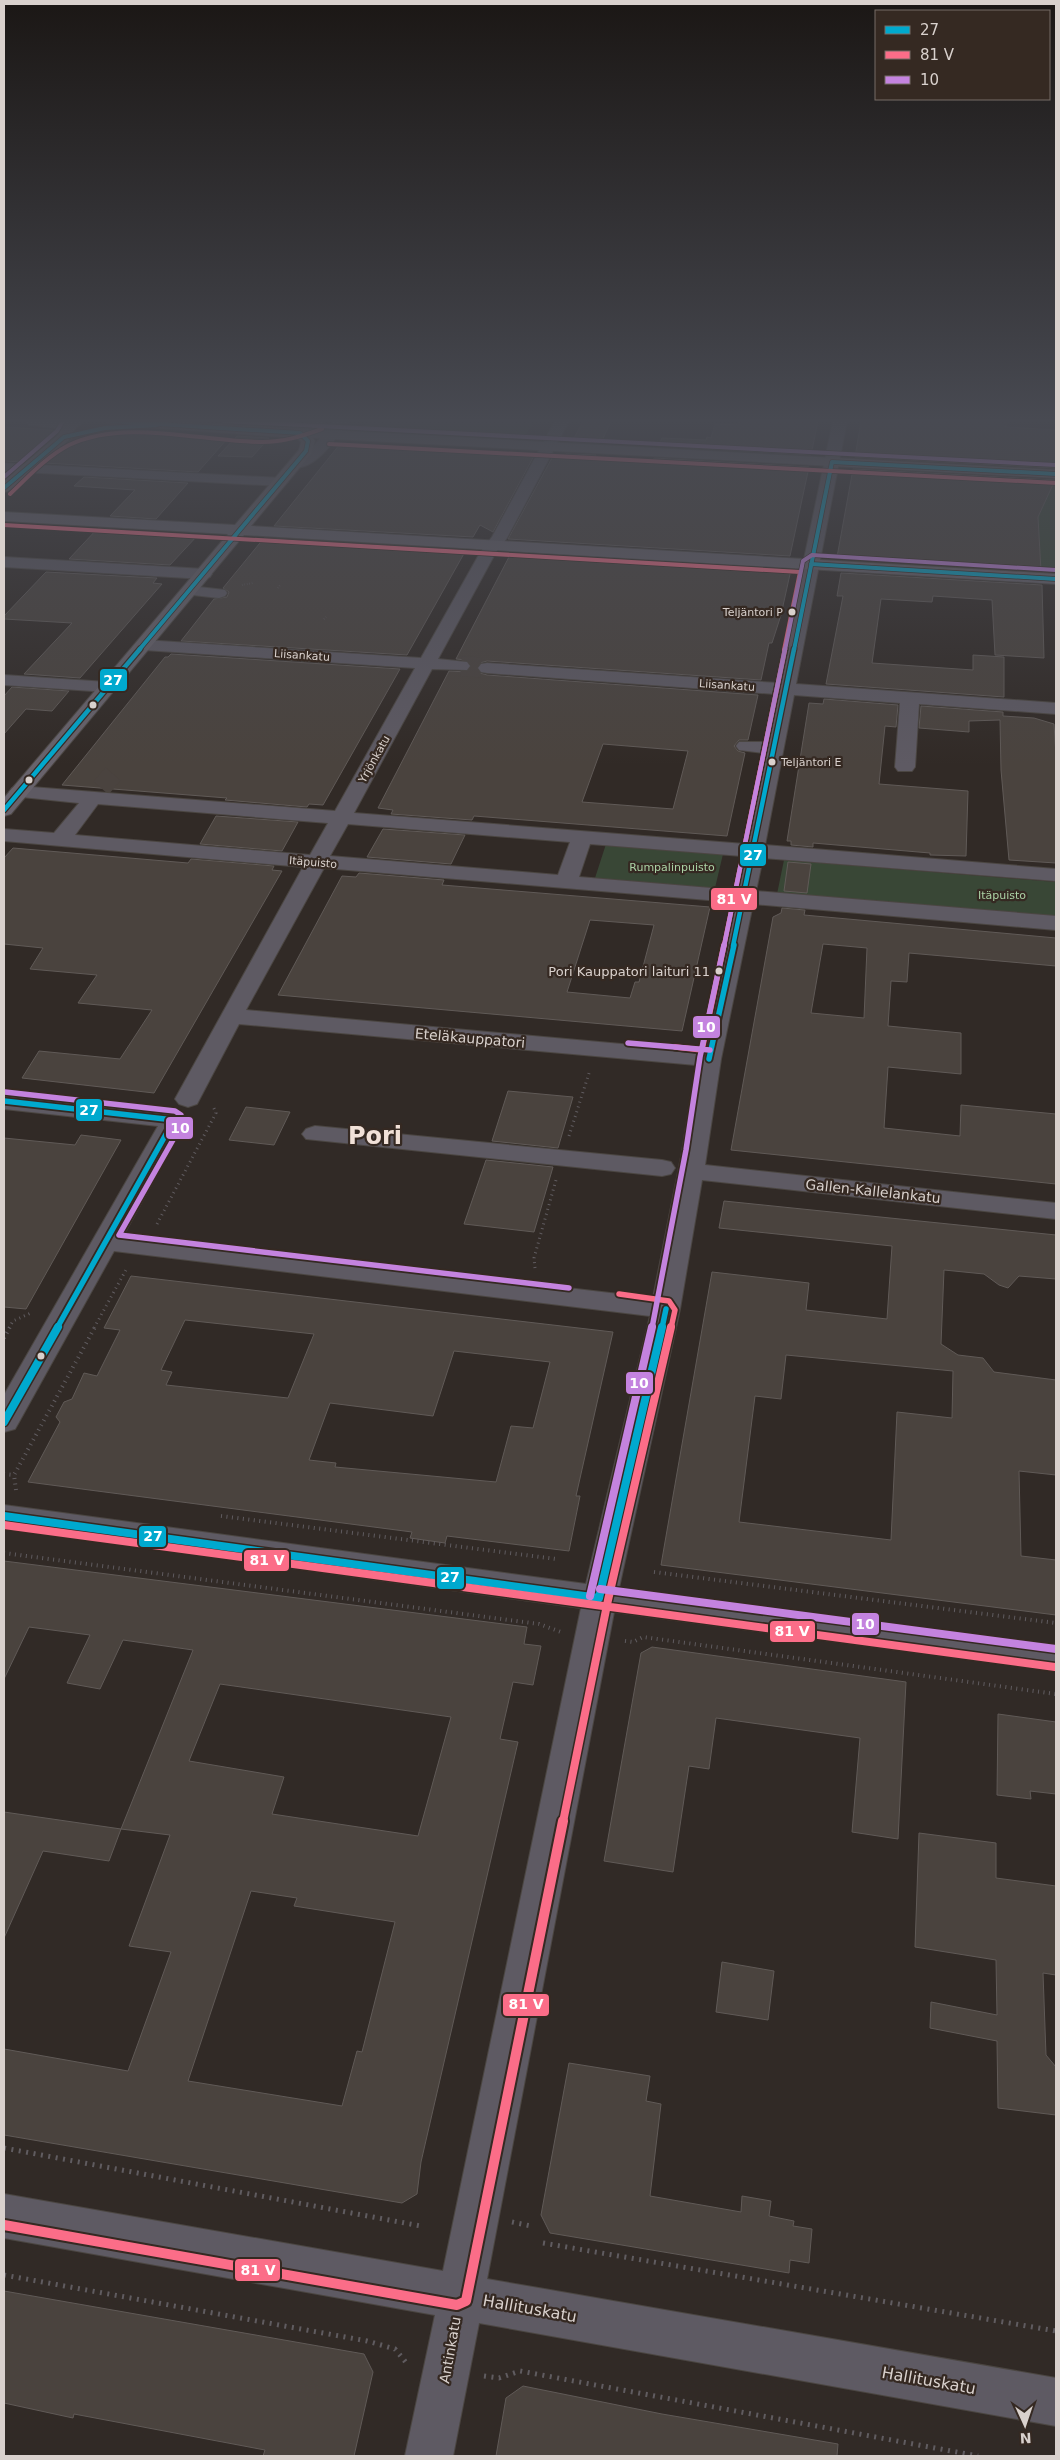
<svg xmlns="http://www.w3.org/2000/svg" width="1060" height="2460" viewBox="0 0 1060 2460" font-family="'DejaVu Sans',sans-serif">
<style>
.green{fill:#394736}
.building{fill:#4a433e;stroke:#605a57;fill-rule:evenodd}
.lines{fill:none;stroke-linecap:round;stroke-linejoin:round}
.minor-tunnel{stroke:#4a433f;stroke-width:20;stroke-dasharray:20 10;stroke-linecap:butt}
.minor-casing{stroke:#4b4642;stroke-width:2}
.major-casing{stroke:#4b4642;stroke-width:2}
.path-far3{stroke:#605c60;stroke-width:2;stroke-dasharray:0.5 2;stroke-linecap:butt}
.path-far2{stroke:#605c60;stroke-width:3;stroke-dasharray:1 4;stroke-linecap:butt}
.path-far1{stroke:#605c60;stroke-width:4;stroke-dasharray:1 4.5;stroke-linecap:butt}
.path{stroke:#605c60;stroke-width:5;stroke-dasharray:2 5.5;stroke-linecap:butt}
.minor{fill:#5e5a63;fill-rule:evenodd}
.major{fill:#68636c;fill-rule:evenodd}
.bus-1-far3-casing{stroke:#352922;stroke-width:5.5}
.bus-1-far2-casing{stroke:#352922;stroke-width:7}
.bus-1-far1-casing{stroke:#352922;stroke-width:9}
.bus-1-casing{stroke:#352922;stroke-width:11}
.bus-2-far4-casing{stroke:#352922;stroke-width:5.5}
.bus-2-far3-casing{stroke:#352922;stroke-width:7}
.bus-2-far2-casing{stroke:#352922;stroke-width:9}
.bus-2-far1-casing{stroke:#352922;stroke-width:11}
.bus-2-casing{stroke:#352922;stroke-width:14}
.bus-3-far3-casing{stroke:#352922;stroke-width:5.5}
.bus-3-far2-casing{stroke:#352922;stroke-width:7}
.bus-3-far1-casing{stroke:#352922;stroke-width:9}
.bus-3-casing{stroke:#352922;stroke-width:11}
.bus-1-far3{stroke:#00a9ce;stroke-width:4}
.bus-1-far2{stroke:#00a9ce;stroke-width:4.5}
.bus-1-far1{stroke:#00a9ce;stroke-width:5.5}
.bus-1{stroke:#00a9ce;stroke-width:8}
.bus-2-far4{stroke:#fb6d88;stroke-width:4}
.bus-2-far3{stroke:#fb6d88;stroke-width:4.5}
.bus-2-far2{stroke:#fb6d88;stroke-width:5.5}
.bus-2-far1{stroke:#fb6d88;stroke-width:8}
.bus-2{stroke:#fb6d88;stroke-width:10}
.bus-3-far3{stroke:#c483df;stroke-width:4}
.bus-3-far2{stroke:#c483df;stroke-width:4.5}
.bus-3-far1{stroke:#c483df;stroke-width:5.5}
.bus-3{stroke:#c483df;stroke-width:8}
.bus-dot{fill:#d9d1cd;stroke:#352922;stroke-width:2}
.labels{text-anchor:middle;stroke-width:4.5;stroke-linejoin:round;paint-order:stroke}
.far-bus-label{font-size:11px;fill:#d9d1cd;stroke:#352922;text-anchor:end}
.far-street-label{font-size:11px;fill:#d9d1cd;stroke:#352922}
.far-park-label{font-size:11px;fill:#abd2a5;stroke:#352922}
.bus-label{font-size:13px;fill:#d9d1cd;stroke:#352922;text-anchor:end}
.street-label{font-size:14px;fill:#d9d1cd;stroke:#352922}
.near-street-label{font-size:16px;fill:#d9d1cd;stroke:#352922}
.town-label{font-size:24px;font-weight:bold;fill:#f1e1d8;stroke:#352922}
.line-badge{stroke:#352922;stroke-width:2}
.badge-label{font-size:14px;text-anchor:middle;font-weight:bold;fill:#fff}
</style>
<rect width="100%" height="100%" fill="#312a26"/>
<path class="green" d="M367 421H534L524 438 361 429Z
M1053 483 1056 484V570L1041 569 1038 517Z
M606 844 723 854 715 888 595 878Z
M784 860 1056 882V917L777 894Z"/>
<path class="building" d="M251 421H283L279 426 248 424Z
M583 421H611L601 443 572 442Z
M740 421H818L811 455 658 446 662 438 706 440 707 437 711 438 715 424 739 425Z
M861 421H1006V427L1056 430V468L855 457Z
M4 427 50 430 58 431 23 462 4 461Z
M76 431 113 433 228 438 198 472 44 463 70 441Z
M237 436 269 438 252 457 218 456Z
M340 444 417 448 535 454 493 532 480 525 473 537 274 526Z
M566 454 596 455 595 458 652 461 654 458 809 467 790 556 508 539 553 456H565Z
M853 469 1055 480 1038 517 1041 571 843 559 844 557H837Z
M84 477 188 483 156 519 110 516 135 490 74 486Z
M98 528 145 532 198 535 170 565 69 559Z
M264 538 466 550 407 655 181 641 214 599 227 597 229 592 223 588Z
M511 553 788 570 787 572 790 574 781 615 772 643H769L761 680 487 661 480 663 476 668 480 673 487 675 758 695 748 740H739L734 746 738 751 745 753 727 836 474 816 472 820 391 814 393 810 378 808 449 671 467 672 472 667 467 660 456 659ZM603 744 688 751 673 809 582 802Z
M46 572 157 578 153 583 162 584 80 678 24 674 72 623 4 619V616Z
M841 573 1042 585 1044 658 995 655 992 600 933 596 932 602 881 599 872 663 973 670V655L1004 657V697L826 684 843 596H837Z
M171 654 400 669 323 805 309 804 307 807 225 800 227 798 62 785 165 657H168Z
M12 687 69 691 52 711 26 709 4 734V696Z
M824 699 898 705 896 727 885 726 879 784 968 791 966 856 930 855V853L813 843V847L791 845V841H787L809 703 823 704Z
M921 706 1003 712V716L1034 718 1054 724 1056 756V863L1009 860 1001 770 1000 720 969 721V732L919 728Z
M216 816 298 822 282 851 200 844Z
M383 829 465 835 451 864 367 857Z
M13 848 188 863 191 859 274 866 272 870 282 871 154 1093 22 1078 39 1051 120 1059 152 1010 78 1003 97 975 30 969 43 948 4 944V858Z
M788 862 811 864 807 893 784 891Z
M359 873 444 880 442 885 710 907 682 1031 278 995 342 876 356 877ZM590 920 654 925 639 982H635L630 998 567 992Z
M782 908 805 910 804 915 1056 938V966L909 953 907 982 891 981 888 1026 961 1033V1074L888 1067 884 1128 960 1136 961 1105 1056 1114V1184L731 1150 773 917 781 913ZM823 944 867 948 864 1018 811 1013Z
M508 1091 573 1097 558 1148 492 1141Z
M246 1107 290 1112 274 1145 229 1140Z
M81 1135 121 1140 26 1309 4 1307V1138L75 1145Z
M486 1160 553 1167 534 1232 464 1224Z
M724 1201 1056 1235V1279L1019 1276 1008 1288 999 1285 984 1274 944 1270 941 1344 958 1355 983 1358 994 1372 1056 1380V1475L1019 1471 1021 1556 1056 1560V1615L661 1565 712 1272 809 1283 806 1310 887 1319 892 1246 719 1228ZM786 1355 953 1371 952 1418 897 1412 891 1540 739 1522 755 1396 781 1399Z
M131 1276 613 1332 576 1496H580L569 1551 447 1536 445 1543 410 1538 412 1532 28 1482 60 1422 56 1417 64 1402 72 1399 84 1373 97 1376 120 1330 104 1328ZM185 1320 314 1334 288 1398 166 1385 172 1372 161 1370ZM454 1351 550 1362 533 1428 511 1426 496 1482 335 1467 336 1463 309 1460 330 1403 433 1416Z
M4 1561 527 1627 524 1644 541 1646 533 1685 513 1682 500 1739 518 1742 421 2162 417 2194 402 2203 4 2135V2049L128 2071 171 1952 129 1946 170 1835 121 1829 193 1650 123 1640 100 1689 67 1683 90 1635 29 1627 4 1679ZM220 1684 451 1717 418 1836 272 1814 284 1777 189 1761ZM251 1891 297 1898 294 1906 395 1922 362 2052 357 2051 342 2106 188 2081Z
M652 1647 906 1682 898 1839 852 1832 860 1738 716 1718 709 1769 689 1766 673 1872 604 1861 641 1653Z
M998 1714 1056 1722V1794L1030 1791 1031 1799 997 1795Z
M4 1812 121 1829 109 1861 43 1851 4 1938Z
M919 1833 996 1843V1878L1056 1886V1975L1043 1973 1046 2055 1056 2067V2115L998 2108 997 2041 930 2028 931 2002 997 2015 996 1960 915 1947Z
M722 1962 774 1971 768 2020 716 2012Z
M569 2063 650 2076 646 2101 661 2104 650 2196 741 2212 742 2196 771 2201 769 2216 794 2221 793 2226 812 2229 809 2263 790 2260 789 2273 550 2233 541 2215Z
M4 2291 364 2354 373 2372 354 2456H263L265 2450 74 2414 73 2418 4 2403Z
M523 2386 662 2414 838 2444 837 2456H496L506 2398Z"/>
<g class="lines">
<path class="minor-tunnel" d="M461 666 487 668
M101 788 113 774"/>
<defs>
<path id="minor" d="M308 421H325C317 431 277 442 268 432L270 429 299 425Z
M334 421H348C336 438 315 473 290 467L288 464 307 454Z
M555 421H569L507 538 496 552 438 659 467 662 470 666 467 670 432 669 354 813 745 844 764 753 739 750 736 746 739 742H766L776 694 487 673 481 672 478 668 481 664 487 663 778 683 833 421H847L796 684 1056 703V714L919 704 915 767 912 771H898L895 767 900 703 794 695 765 845 1056 869V881L763 858 756 891 1056 916V930L753 904 721 1059 705 1165 1056 1203V1219L702 1180 680 1309 619 1588 1056 1645V1671L614 1612 487 2279 1056 2378V2426L479 2323 453 2456H405L435 2315 4 2238V2194L443 2271 581 1608 4 1528V1505L586 1584 650 1316 114 1251 19 1422 15 1429 4 1432V1395L158 1126 4 1109V1093L183 1115 187 1120 123 1236 653 1298 682 1152 696 1065 239 1024 197 1104 188 1107 179 1104 175 1099 303 867 4 841V829L54 833 79 803 12 796 9 792 12 788 19 786 335 811 415 668 144 650 138 649 135 645 138 641 144 640 421 658 481 551 492 537ZM98 804 328 823 310 855 75 835ZM348 824 570 842 558 875 330 856ZM590 844 742 856 735 890 579 877ZM324 868 732 902 699 1051 246 1010Z
M4 463 281 478 288 482 281 486 4 471Z
M4 557 204 569 210 571 212 574 210 577 204 579 4 567Z
M190 586 225 590 227 593 225 596 219 598 184 594 182 591 184 588Z
M4 675 107 682 113 683 116 687 113 691 107 692 4 685Z
M315 1126 662 1160 671 1162 675 1168 671 1174 662 1176 306 1139 302 1134 306 1129Z"/>
<path id="major" d="M23 421H84L75 429 69 440 9 491 4 492V481L58 435 61 429 30 425Z
M105 421H162L1056 470V478L313 438 315 441 311 454 251 526 1056 574V584L244 535 11 814 4 816V798L228 534 4 521V512L235 525 299 450 301 442 297 438 112 425Z"/>
</defs>
<use href="#minor" class="minor-casing"/>
<use href="#major" class="major-casing"/>
<path class="path-far3" d="M242 585 253 583
M278 588 280 585
M324 619 326 617"/>
<path class="path-far2" d="M569 1136 590 1070
M157 1224 216 1113 213 1106
M535 1268 534 1258 556 1180
M9 1328 13 1321 31 1313
M94 1328 127 1268"/>
<path class="path-far1" d="M4 1338 10 1327
M4 1474 14 1475
M16 1490 14 1475 95 1327
M221 1516 556 1559
M4 1553 539 1624 561 1632
M654 1572 1056 1623
M625 1641 633 1642 643 1637 1056 1694"/>
<path class="path" d="M4 2148 421 2226
M512 2222 531 2226
M543 2243 1056 2331
M4 2275 367 2341 395 2349 408 2365
M484 2376 499 2378 520 2371 978 2456"/>
<use href="#minor" class="minor"/>
<use href="#major" class="major"/>
<defs>
<path id="bus-1-far3" d="M112 421 300 433 308 441 306 451 139 650
M4 488 64 437 105 428 157 425
M811 564 1056 579
M794 650 832 462 1056 474"/>
<path id="bus-1-far2" d="M4 810 140 649
M733 946 794 649"/>
<path id="bus-1-far1" d="M709 1059 734 945
M4 1101 174 1120
M57 1328 174 1120
M662 1328 666 1309"/>
<path id="bus-1" d="M4 1422 58 1327
M4 1516 599 1598
M599 1598 662 1327"/>
<path id="bus-2-far4" d="M329 444 1056 483
M10 494C28 477 46 457 69 445 125 418 203 442 262 442 284 442 302 436 322 429
M4 525 800 572 784 650"/>
<path id="bus-2-far3" d="M724 946 785 649"/>
<path id="bus-2-far2" d="M675 1047 702 1050 724 945
M619 1294 669 1301 675 1310 671 1328"/>
<path id="bus-2-far1" d="M4 1525 1055 1667
M563 1822 608 1600 671 1327"/>
<path id="bus-2" d="M4 2225 457 2305 466 2301 563 1821"/>
<path id="bus-3-far3" d="M224 421 1056 465
M4 477 57 431 63 421
M785 650 803 561 812 555 1056 570"/>
<path id="bus-3-far2" d="M724 946 785 649"/>
<path id="bus-3-far1" d="M628 1043 710 1050
M5 1092 175 1111 181 1115 182 1124 119 1235 569 1288
M652 1328 686 1150 700 1057 724 945"/>
<path id="bus-3" d="M600 1589 1056 1649
M590 1596 652 1327"/>
</defs>
<use href="#bus-1-far3" class="bus-1-far3-casing"/>
<use href="#bus-1-far2" class="bus-1-far2-casing"/>
<use href="#bus-1-far1" class="bus-1-far1-casing"/>
<use href="#bus-1" class="bus-1-casing"/>
<use href="#bus-2-far4" class="bus-2-far4-casing"/>
<use href="#bus-2-far3" class="bus-2-far3-casing"/>
<use href="#bus-2-far2" class="bus-2-far2-casing"/>
<use href="#bus-2-far1" class="bus-2-far1-casing"/>
<use href="#bus-2" class="bus-2-casing"/>
<use href="#bus-3-far3" class="bus-3-far3-casing"/>
<use href="#bus-3-far2" class="bus-3-far2-casing"/>
<use href="#bus-3-far1" class="bus-3-far1-casing"/>
<use href="#bus-3" class="bus-3-casing"/>
<use href="#bus-1-far3" class="bus-1-far3"/>
<use href="#bus-1-far2" class="bus-1-far2"/>
<use href="#bus-1-far1" class="bus-1-far1"/>
<use href="#bus-1" class="bus-1"/>
<use href="#bus-2-far4" class="bus-2-far4"/>
<use href="#bus-2-far3" class="bus-2-far3"/>
<use href="#bus-2-far2" class="bus-2-far2"/>
<use href="#bus-2-far1" class="bus-2-far1"/>
<use href="#bus-2" class="bus-2"/>
<use href="#bus-3-far3" class="bus-3-far3"/>
<use href="#bus-3-far2" class="bus-3-far2"/>
<use href="#bus-3-far1" class="bus-3-far1"/>
<use href="#bus-3" class="bus-3"/>
</g>
<linearGradient id="sky" x2="0" y2="1"><stop stop-color="#1b1715"/><stop offset="0.55" stop-color="#484a52"/><stop offset="1" stop-color="#484a52" stop-opacity="0"/></linearGradient>
<rect width="1060" height="765" fill="url(#sky)"/>
<g class="bus-dot">
<circle cx="792" cy="612" r="4.5"/>
<circle cx="93" cy="705" r="4.5"/>
<circle cx="772" cy="762" r="4.5"/>
<circle cx="29" cy="780" r="4.5"/>
<circle cx="719" cy="971" r="4.5"/>
<circle cx="41" cy="1356" r="4.5"/>
</g>
<g class="labels">
<g class="far-bus-label">
<text x="783" y="616">Teljäntori P</text>
<text x="781" y="766" text-anchor="start">Teljäntori E</text>
</g>
<g class="far-street-label">
<text transform="translate(302 655) rotate(4)" y="4">Liisankatu</text>
<text transform="translate(727 685) rotate(4)" y="4">Liisankatu</text>
<text transform="translate(374 759) rotate(-61)" y="4">Yrjönkatu</text>
<text transform="translate(313 862) rotate(5)" y="4">Itäpuisto</text>
</g>
<g class="far-park-label">
<text x="672" y="871">Rumpalinpuisto</text>
<text x="1002" y="899">Itäpuisto</text>
</g>
<g class="bus-label">
<text x="710" y="976">Pori Kauppatori laituri 11</text>
</g>
<g class="street-label">
<text transform="translate(470 1038) rotate(5)" y="5">Eteläkauppatori</text>
<text transform="translate(873 1191) rotate(6)" y="5">Gallen-Kallelankatu</text>
<text transform="translate(450 2350) rotate(-80)" y="5">Antinkatu</text>
</g>
<g class="near-street-label">
<text transform="translate(530 2308) rotate(10)" y="6">Hallituskatu</text>
<text transform="translate(929 2380) rotate(10)" y="6">Hallituskatu</text>
</g>
<g class="town-label">
<text x="375" y="1144">Pori</text>
</g>
</g>
<g class="line-badge">
<rect x="99" y="668" width="29" height="24" rx="5" fill="#00a9ce"/>
<rect x="739" y="843" width="28" height="24" rx="5" fill="#00a9ce"/>
<rect x="710" y="887" width="48" height="24" rx="5" fill="#fb6d88"/>
<rect x="692" y="1015" width="29" height="24" rx="5" fill="#c483df"/>
<rect x="75" y="1098" width="28" height="24" rx="5" fill="#00a9ce"/>
<rect x="165" y="1116" width="29" height="24" rx="5" fill="#c483df"/>
<rect x="625" y="1371" width="29" height="24" rx="5" fill="#c483df"/>
<rect x="138" y="1525" width="29" height="23" rx="5" fill="#00a9ce"/>
<rect x="243" y="1549" width="47" height="23" rx="5" fill="#fb6d88"/>
<rect x="436" y="1566" width="29" height="24" rx="5" fill="#00a9ce"/>
<rect x="851" y="1612" width="29" height="24" rx="5" fill="#c483df"/>
<rect x="769" y="1620" width="47" height="23" rx="5" fill="#fb6d88"/>
<rect x="502" y="1993" width="48" height="24" rx="5" fill="#fb6d88"/>
<rect x="234" y="2258" width="47" height="24" rx="5" fill="#fb6d88"/>
</g>
<g class="badge-label">
<text x="113" y="685">27</text>
<text x="753" y="860">27</text>
<text x="734" y="904">81 V</text>
<text x="706" y="1032">10</text>
<text x="89" y="1115">27</text>
<text x="180" y="1133">10</text>
<text x="639" y="1388">10</text>
<text x="153" y="1541">27</text>
<text x="267" y="1565">81 V</text>
<text x="450" y="1582">27</text>
<text x="865" y="1629">10</text>
<text x="792" y="1636">81 V</text>
<text x="526" y="2009">81 V</text>
<text x="258" y="2275">81 V</text>
</g>
<rect width="1060" height="2460" fill="none" stroke="#d9d1cd" stroke-width="10"/>
<rect x="875" y="10" width="175" height="90" fill="#352922" stroke="#776c66"/>
<rect x="885" y="26" width="25" height="8" fill="#00a9ce" stroke="#776c66"/>
<text x="920" y="35" font-size="15" fill="#d9d1cd">27</text>
<rect x="885" y="51" width="25" height="8" fill="#fb6d88" stroke="#776c66"/>
<text x="920" y="60" font-size="15" fill="#d9d1cd">81 V</text>
<rect x="885" y="76" width="25" height="8" fill="#c483df" stroke="#776c66"/>
<text x="920" y="85" font-size="15" fill="#d9d1cd">10</text>
<g transform="translate(1025 2425) rotate(177)" stroke="#352922" stroke-width="4" paint-order="stroke">
<path d="M0-4L9 19L0 12L-9 19Z" fill="#d9d1cd"/>
<text y="-8" font-size="14" font-weight="bold" text-anchor="middle" fill="#d9d1cd">N</text>
</g>
</svg>
